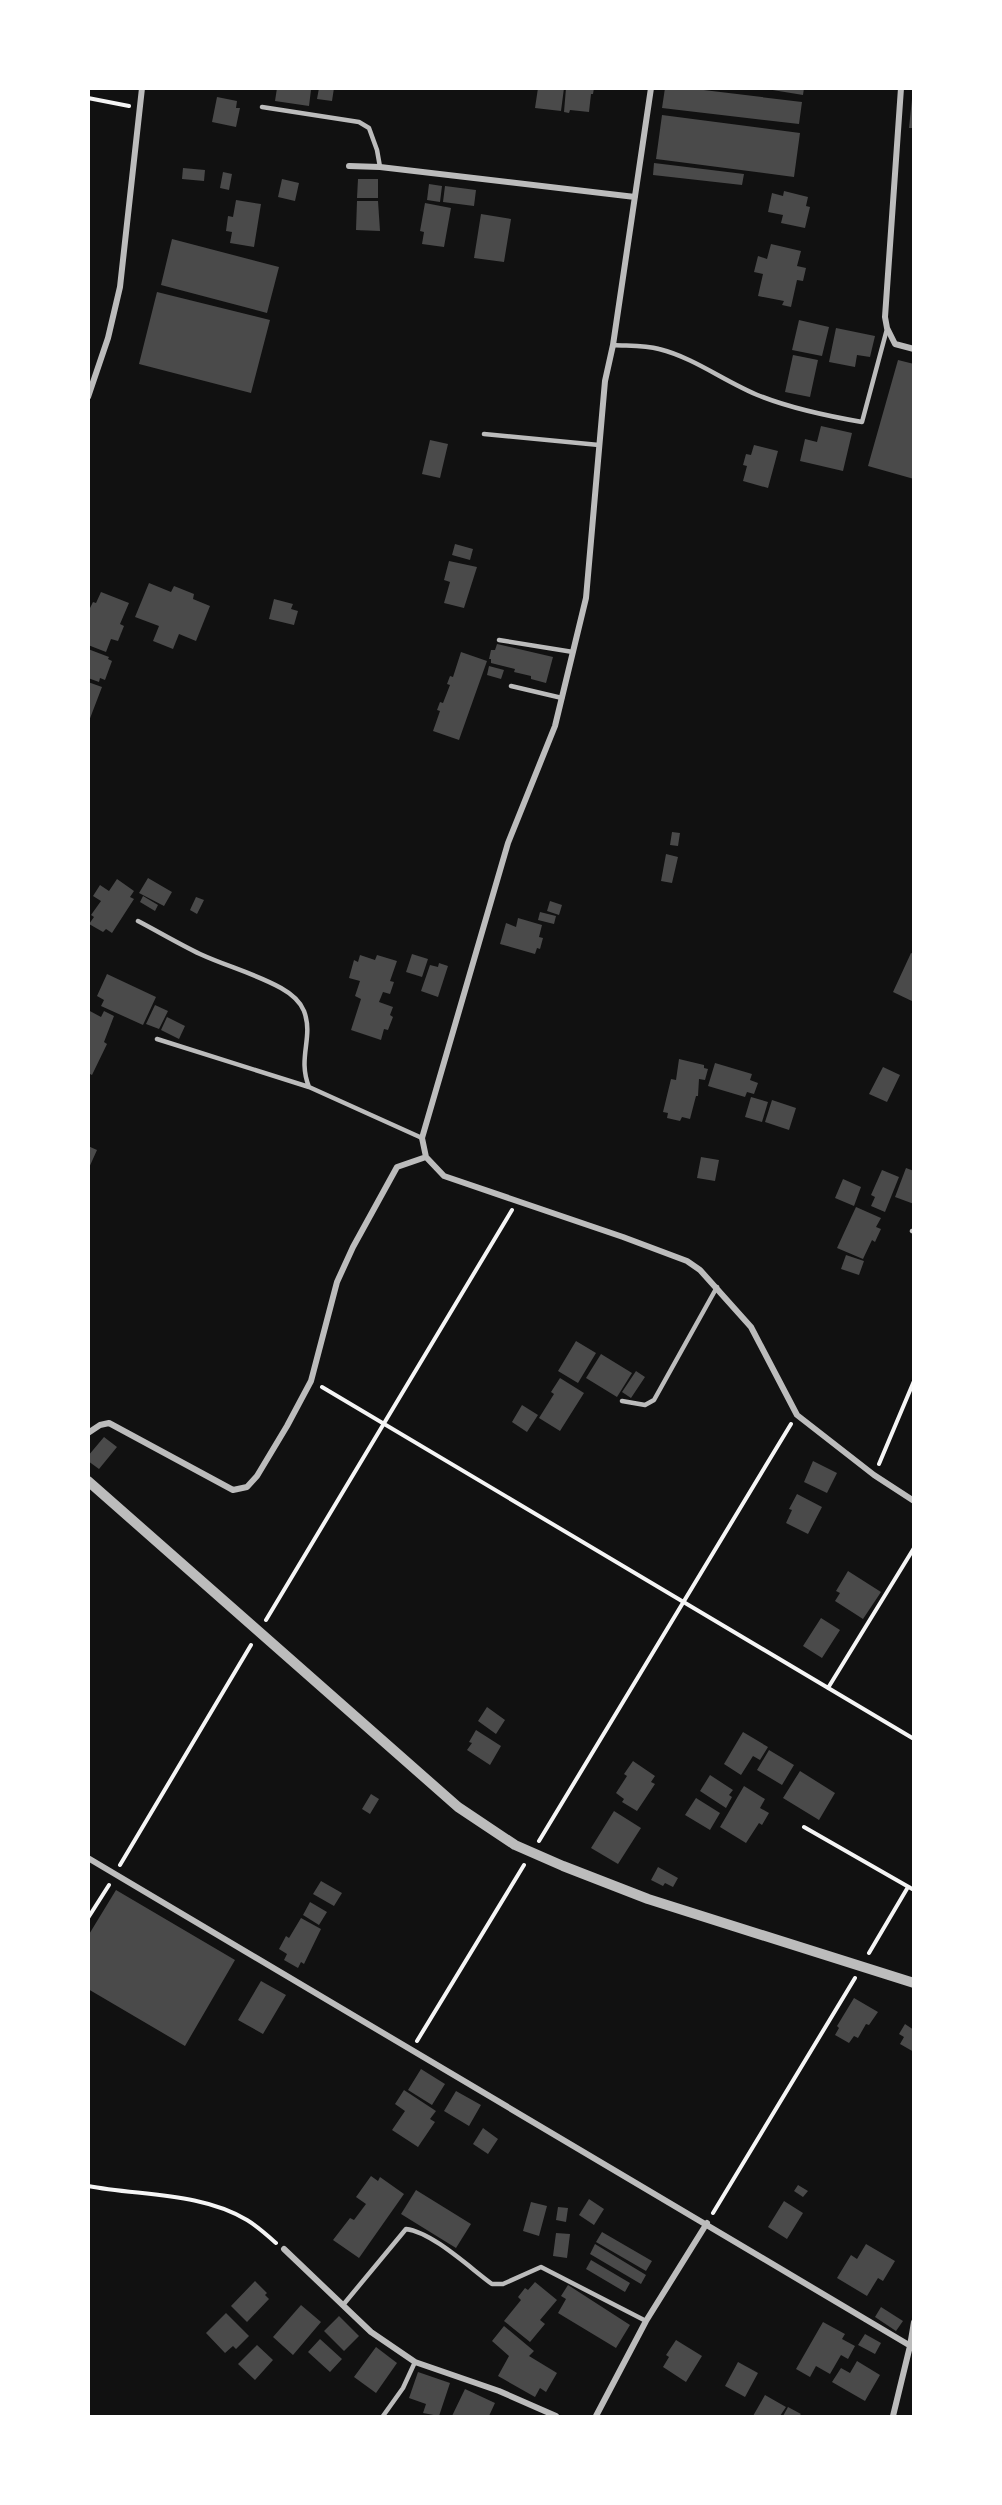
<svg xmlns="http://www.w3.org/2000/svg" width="1002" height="2505" viewBox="0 0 1002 2505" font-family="Spectral,serif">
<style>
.building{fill:#4a4a4a}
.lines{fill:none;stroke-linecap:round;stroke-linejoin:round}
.path{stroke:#f5f5f5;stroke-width:4}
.service{stroke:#bcbcbc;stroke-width:4.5}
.minor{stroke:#bcbcbc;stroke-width:6}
.tertiary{stroke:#bcbcbc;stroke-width:10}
</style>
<rect width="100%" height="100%" fill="#111"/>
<path class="building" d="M277 88 311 90 309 106 275 101Z
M319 88H334L332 101 317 99Z
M538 88H564L561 111 535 108Z
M566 88H594L593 94H591L589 112 570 110 569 113 564 112Z
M665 88H687L802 102 799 124 662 108Z
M761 88H804L803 95Z
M217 97 237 101 236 108H240L236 127 212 122Z
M912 99H914V128H909Z
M662 115 800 133 794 177 656 159Z
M654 163 744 174 742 185 653 175Z
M183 168 205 170 204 181 182 179Z
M223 172 232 174 229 190 220 188Z
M282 179 299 183 295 201 278 197Z
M358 179H378V198H357Z
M429 184 442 186 440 202 427 200Z
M445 186 476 190 474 206 443 202Z
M784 191 808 197 806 206 810 207 805 228 781 223 783 215 768 212 772 193 783 196Z
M236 200 261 204 254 247 230 243 232 232 226 231 228 216 233 217Z
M357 201H378L380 231 356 230Z
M425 203 451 208 444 247 422 244 424 232 420 231Z
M481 214 511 219 504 262 474 258Z
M172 239 279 267 267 313 161 285Z
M771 244 801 251 797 266 806 268 803 281 797 280 791 307 782 305 784 301 758 296 763 274 754 272 758 256 767 259Z
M157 292 270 320 251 393 139 364Z
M799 320 829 327 822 356 792 350Z
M836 328 875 336 870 357 857 355 855 367 829 362Z
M793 355 818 360 810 397 785 392Z
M898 360 914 364V479L868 466Z
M821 426 852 433 843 471 800 461 805 439 817 442Z
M430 440 448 444 440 478 422 474Z
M754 445 778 451 768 488 743 481 747 466 743 465 746 454 751 455Z
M455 544 473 549 470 560 452 555Z
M449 561 477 567 464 608 444 603 450 582 444 580Z
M149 583 171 592 174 586 194 594 193 599 210 606 196 641 179 634 173 649 153 641 159 626 135 617Z
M101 592 129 603 120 624 124 626 118 641 111 639 106 652 88 645V612L93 602 96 603Z
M274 599 293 604 291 609 298 611 294 625 269 619Z
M497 644 553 657 546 683 531 679V676L514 672 515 669 491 663V659H489L491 650H495Z
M88 649 109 657 108 659 112 661 105 680 100 678 99 682 88 678Z
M461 652 487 661 459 740 433 731 440 711 437 710 440 702 443 703 450 685 447 684 450 676 453 677Z
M489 666 504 670 501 679 487 675Z
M88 682 102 687 89 721H88Z
M672 832 680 833 678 846 670 845Z
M666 854 678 857 672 883 661 881Z
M148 878 172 892 164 906 139 893Z
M117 879 134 891 130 897 134 899 112 933 106 929 103 932 89 924 94 917 91 915 101 901 93 896 100 885 109 891Z
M143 896 158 905 155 911 140 902Z
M196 897 204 900 197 914 190 910Z
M550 901 562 905 559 915 547 911Z
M540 912 556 916 554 924 538 920Z
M518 918 542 925 539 937 543 938 540 949 537 948 535 954 500 944 506 923 516 927Z
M911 953 914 954V1002L893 992Z
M412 954 428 959 422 977 406 972Z
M360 955 375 960 377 955 397 961 390 981 394 982 390 994 383 992 379 1002 393 1007 390 1015 393 1017 388 1030 384 1029 381 1040 351 1030 361 999 355 996 360 981 349 978 354 960 358 962Z
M439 963 448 966 438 997 421 991 430 965 438 967Z
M107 974 156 997 143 1025 101 1006 104 1000 97 996Z
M155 1005 168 1011 159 1029 146 1024Z
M88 1010 101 1017 104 1011 114 1016 104 1042 107 1044 92 1075 88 1073Z
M167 1017 185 1026 179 1039 161 1030Z
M679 1059 704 1065V1068L708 1069 705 1080 699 1079 698 1096H696L690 1119 682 1117 680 1121 667 1118 668 1113 663 1112 671 1079 676 1080Z
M715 1063 752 1074 750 1080 758 1083 754 1094 747 1092 745 1097 708 1086Z
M883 1067 900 1075 887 1102 869 1094Z
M751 1097 768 1102 762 1122 745 1117Z
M772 1100 796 1108 789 1130 765 1122Z
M88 1146 97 1150 88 1170Z
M701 1157 719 1160 715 1181 697 1178Z
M906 1168 914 1171V1204L895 1197Z
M882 1170 899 1177 885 1212 871 1206 875 1197 871 1195Z
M843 1179 861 1187 854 1206 835 1198Z
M856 1207 881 1218 876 1227 881 1229 875 1242 872 1240 863 1259 837 1248Z
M846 1255 864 1261 859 1275 841 1269Z
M576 1341 596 1353 578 1383 558 1371Z
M601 1354 632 1373 617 1397 586 1378Z
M636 1371 645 1377 631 1398 622 1392Z
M560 1378 584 1393 560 1431 539 1418 554 1394 551 1392Z
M522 1405 538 1415 527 1432 512 1422Z
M104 1437 117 1447 99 1469 88 1461V1456Z
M813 1461 837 1473 827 1493 804 1482Z
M797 1494 822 1507 808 1534 786 1523 792 1510 789 1509Z
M848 1571 881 1592 863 1619 835 1601 840 1593 836 1591Z
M821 1618 840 1630 822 1658 803 1646Z
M487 1707 505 1720 496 1734 478 1721Z
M476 1730 501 1746 490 1765 467 1750 472 1743 469 1742Z
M743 1732 768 1747 760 1760 753 1756 741 1775 724 1764Z
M769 1750 794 1765 782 1785 757 1770Z
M633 1761 655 1776 651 1782 655 1784 637 1811 622 1802 624 1799 616 1793 627 1776 624 1774Z
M800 1771 835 1793 819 1820 783 1798Z
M710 1775 733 1790 729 1795 732 1797 726 1808 700 1791Z
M744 1786 765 1799 760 1808 769 1813 762 1825 759 1823 746 1843 720 1827Z
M371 1794 379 1799 370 1814 362 1809Z
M696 1798 720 1813 710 1830 685 1815Z
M614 1811 641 1828 618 1864 591 1848Z
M658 1867 678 1878 673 1887 665 1883 663 1886 651 1880Z
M321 1881 342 1893 334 1906 313 1894Z
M116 1890 235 1960 185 2046 88 1989V1936Z
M310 1902 327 1912 319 1925 303 1915Z
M301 1918 321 1929 304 1964 301 1962 298 1968 284 1960 287 1954 279 1949 286 1936 289 1938Z
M261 1981 286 1995 263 2034 238 2020Z
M854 1998 878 2012 869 2025 866 2024 858 2038 854 2036 849 2043 835 2035 839 2028 837 2026Z
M905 2024 914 2030V2052L900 2044 904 2037 899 2034Z
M421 2069 445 2084 432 2105 408 2090Z
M404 2090 436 2111 430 2119 435 2122 418 2147 392 2130 405 2111 395 2104Z
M456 2091 481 2105 469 2126 444 2111Z
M483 2128 498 2139 488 2154 473 2144Z
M371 2176 378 2181 380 2177 404 2194 359 2258 333 2240 350 2218 354 2220 366 2204 356 2197Z
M798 2185 808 2191 803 2197 794 2191Z
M416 2190 471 2224 456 2248 401 2214Z
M589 2199 604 2209 594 2225 579 2215Z
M784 2201 803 2213 787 2239 768 2227Z
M531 2202 547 2206 539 2236 523 2231Z
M558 2207 568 2208 566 2222 556 2220Z
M602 2232 652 2261 646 2271 596 2242Z
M556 2233 570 2234 567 2258 553 2256Z
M595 2244 646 2275 641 2284 590 2254Z
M866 2244 895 2261 883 2281 878 2278 867 2296 837 2278 851 2255 857 2259Z
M591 2260 630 2283 625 2292 586 2269Z
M255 2281 267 2293 265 2295 269 2299 247 2322 231 2306Z
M535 2282 557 2300 540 2320 545 2324 530 2342 504 2321 521 2300 518 2297 525 2288 528 2290Z
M568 2285 630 2325 616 2348 558 2313 566 2299 561 2296Z
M301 2305 321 2322 293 2355 273 2337Z
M881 2307 903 2321 896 2331 875 2317Z
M226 2313 249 2336 236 2349 233 2346 225 2353 206 2333Z
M339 2316 359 2336 344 2351 324 2331Z
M823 2322 845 2334 842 2339 855 2346 848 2359 841 2355 830 2374 816 2366 810 2377 796 2369Z
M504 2326 534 2351 529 2356 557 2373 546 2392 540 2388 535 2397 498 2376 509 2356 492 2341Z
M865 2334 881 2343 875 2354 858 2345Z
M320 2339 342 2359 330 2372 308 2352Z
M676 2340 702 2356 686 2382 663 2367 669 2357 666 2355Z
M257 2345 273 2360 255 2380 238 2364Z
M376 2347 397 2363 376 2393 354 2377Z
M857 2361 880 2375 865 2401 832 2382 841 2368 850 2373Z
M738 2362 758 2373 745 2397 725 2386Z
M418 2372 450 2383 439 2416 423 2413 426 2404 409 2398Z
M465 2389 495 2403 489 2416H452Z
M765 2395 786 2407 780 2416H753Z
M788 2407 801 2414 799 2416H783Z"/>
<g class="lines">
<path class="path" d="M88 98 129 106
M322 1387 914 1739
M879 1464 914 1381
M266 1620 512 1210
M828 1688 914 1548
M804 1827 914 1890
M539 1841 791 1424
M120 1865 251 1645
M88 1918 109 1885
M869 1953 908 1887
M417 2041 524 1865
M88 2186C140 2196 200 2192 247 2220 257 2226 267 2235 276 2243
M713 2213 855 1978"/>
<path class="service" d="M262 107 359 122 369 128 377 150 380 167
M613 345C628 346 645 345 659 349 695 358 725 382 760 396 793 409 827 416 862 422L887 329
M484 434 599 445
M499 640 573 652
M511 686 562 698
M138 921C159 932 179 944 200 954 226 966 256 974 281 988 290 993 300 1001 304 1011 314 1038 297 1057 309 1087
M157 1039 309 1087 422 1138
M912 1231 914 1232
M622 1401 645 1405 654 1400 717 1287
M343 2305 406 2229C432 2232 470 2268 492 2284H503L541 2267 646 2321
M383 2416 403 2388 415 2362"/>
<path class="minor" d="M651 88 613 345 605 381 586 598 555 726 508 843 422 1138 426 1157 444 1176 623 1237 687 1261 700 1270 751 1327 797 1415 874 1475 914 1501
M901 88 885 317 887 328 895 344 914 349
M349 166 380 167 635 197
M88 397 108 338 120 287 142 88
M88 1433 100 1425 109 1423 233 1490 247 1487 257 1476 287 1426 311 1381 337 1282 353 1247 397 1167 426 1157
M88 1858 914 2348
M284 2249 371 2332 415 2362 499 2391 556 2416
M596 2416 646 2321 707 2223
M893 2416 910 2346 914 2322"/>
<path class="tertiary" d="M88 1481 458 1807 515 1845 563 1866 648 1899 914 1983"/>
</g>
<rect width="1002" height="2505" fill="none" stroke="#ffffff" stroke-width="180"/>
</svg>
